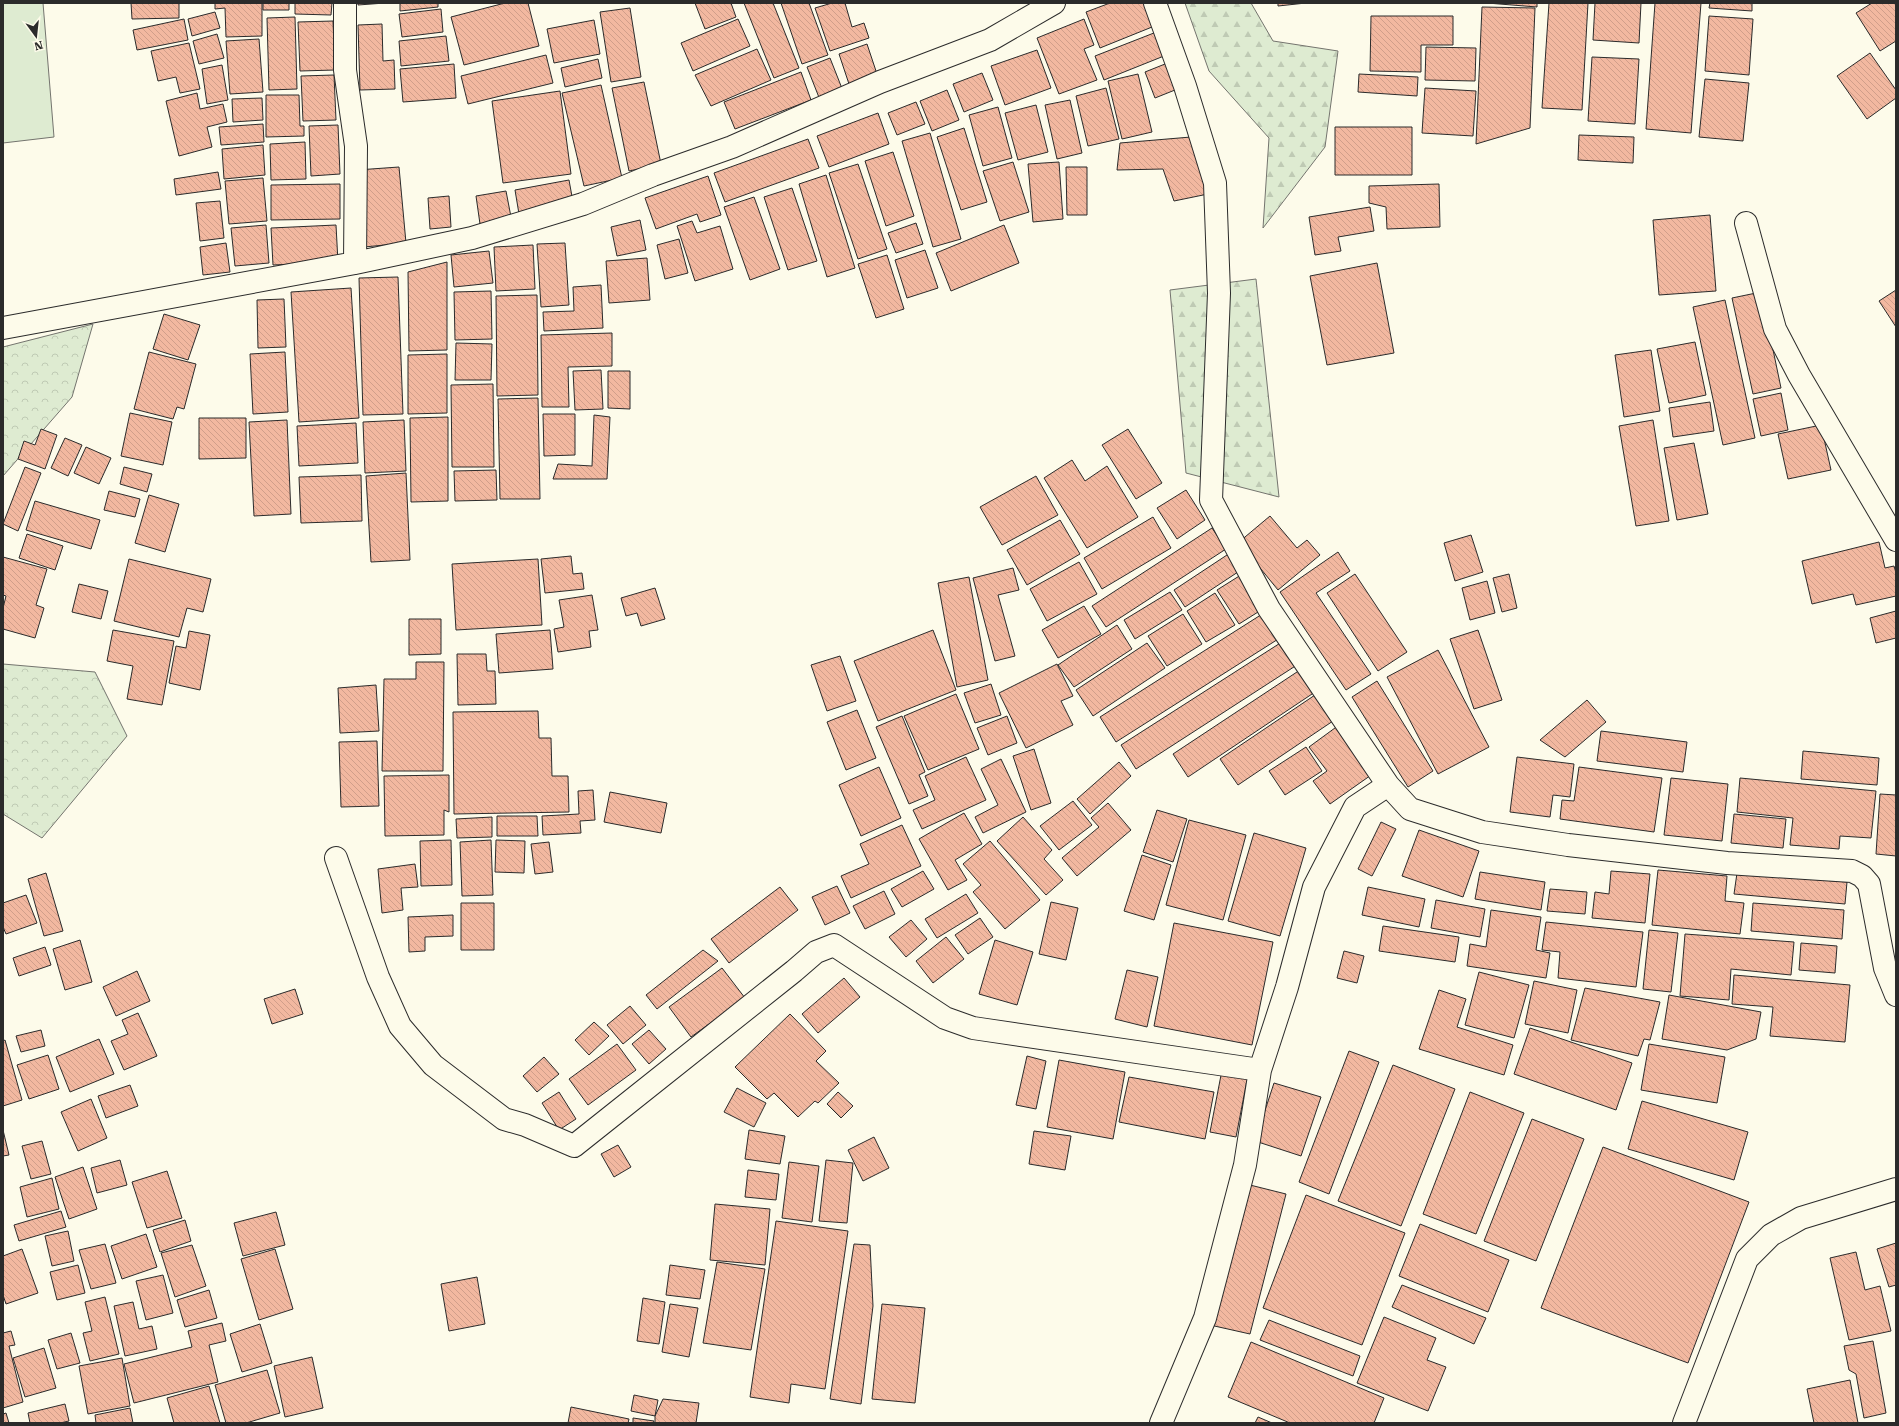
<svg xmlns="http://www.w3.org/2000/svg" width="1899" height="1426" viewBox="0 0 1899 1426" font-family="'Roboto Serif',serif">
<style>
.grass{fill:#deebd1;stroke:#74746e}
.forest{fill:url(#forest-firs);stroke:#74746e}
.park{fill:url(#park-crowns);stroke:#74746e}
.building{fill:url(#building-back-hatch);stroke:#2b2b2b}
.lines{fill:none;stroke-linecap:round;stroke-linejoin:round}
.street-casing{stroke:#2b2b2b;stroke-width:24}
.street{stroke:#fdfbea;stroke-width:22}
</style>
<defs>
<pattern id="forest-firs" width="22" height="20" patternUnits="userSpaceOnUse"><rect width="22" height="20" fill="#deebd1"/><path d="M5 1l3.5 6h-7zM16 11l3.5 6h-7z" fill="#bfcab4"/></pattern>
<pattern id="park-crowns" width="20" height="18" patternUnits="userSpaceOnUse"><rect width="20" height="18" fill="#deebd1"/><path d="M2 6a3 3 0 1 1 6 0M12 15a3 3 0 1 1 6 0" fill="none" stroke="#bfcab4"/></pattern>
<pattern id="building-back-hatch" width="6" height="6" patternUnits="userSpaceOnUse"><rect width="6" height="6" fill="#f2b8a0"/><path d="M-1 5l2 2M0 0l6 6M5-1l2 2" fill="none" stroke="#d09e8a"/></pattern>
</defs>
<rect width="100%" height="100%" fill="#fdfbea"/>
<path class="grass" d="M3 3H43L54 137 3 143Z"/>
<path class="forest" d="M1185 3H1251L1273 41 1338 51 1325 147 1263 228 1269 138 1209 71Z
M1256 279 1279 497 1186 473 1170 290Z"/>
<path class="park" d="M93 324 72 397 3 476V347Z
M3 664 95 672 127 736 42 838 3 814Z"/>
<path class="building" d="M131 3H179V18L132 19Z
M215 3H262V36L226 37 225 8 215 9Z
M263 3H289V10H263Z
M295 3H332L331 15 295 14Z
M358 3H385L358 5Z
M400 3H438V7L400 11Z
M505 3H528L539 46 464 65 451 17Z
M695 3H731L736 17 705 29Z
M744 3H773L799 68 774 78Z
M781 3H809L828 55 802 64Z
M832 3H845L852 27 864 23 869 38 830 51 815 8Z
M1110 3H1148L1157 25 1100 48 1086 12Z
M1278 3H1306L1278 6Z
M1487 3H1537V7Z
M1549 3H1588L1582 110 1542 108Z
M1595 3H1641L1639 43 1593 40Z
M1655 3H1701L1691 133 1646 129Z
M1710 3H1752V11L1709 8Z
M1872 3H1896V41L1880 51 1856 13Z
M1482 7 1535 8 1530 128 1476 144Z
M630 8 641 77 611 82 600 12Z
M441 9 443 32 402 37 399 14Z
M215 12 220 28 192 36 188 19Z
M1371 16H1453V45H1421V72L1370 71Z
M1709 16 1753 19 1749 75 1705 71Z
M295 17 297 89 269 90 267 18Z
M184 19 188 40 137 50 133 30Z
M738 19 750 46 693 71 681 43Z
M1084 19 1094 45 1084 49 1097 80 1059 94 1037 38Z
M594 20 600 54 554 63 547 29Z
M333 21 335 70 300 71 298 22Z
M382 24 383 61 394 60 395 89 360 90 358 25Z
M1159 31 1169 54 1104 80 1095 56Z
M217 34 224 58 199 64 193 41Z
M446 36 449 61 401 66 399 41Z
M259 39 263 92 230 94 226 41Z
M189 43 200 89 180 93 176 77 158 81 151 51Z
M867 44 878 77 850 87 839 54Z
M1426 47 1476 48 1475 81 1425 80Z
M757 49 771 80 711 106 695 75Z
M1037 50 1051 88 1005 105 991 66Z
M1870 53 1896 90V98L1867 119 1837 76Z
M546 55 553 83 468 104 461 76Z
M1592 57 1639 59 1635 124 1588 121Z
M830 58 843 91 820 100 807 67Z
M598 59 602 78 565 87 561 68Z
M1170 62 1180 88 1155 98 1145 72Z
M454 64 456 98 403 102 400 69Z
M222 65 228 100 207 104 202 69Z
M801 72 811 100 735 129 724 102Z
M982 73 993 100 964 112 953 84Z
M1138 74 1152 132 1122 139 1108 81Z
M1359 74 1418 77 1417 96 1358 92Z
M334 75 336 120 303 121 301 76Z
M1705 79 1749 83 1743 141 1699 137Z
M644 82 661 164 629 171 612 88Z
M601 85 622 178 584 186 562 93Z
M1106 88 1119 139 1088 146 1076 96Z
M1425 88 1476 91 1473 136 1422 133Z
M947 90 959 120 932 131 920 101Z
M560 91 571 174 503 183 492 101Z
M197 93 200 109 223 104 227 122 207 127 212 147 179 156 166 101Z
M266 95H299L300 126H304V136L266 137Z
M262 98 263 120 233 122 232 99Z
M1070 100 1082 153 1057 159 1045 105Z
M916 102 925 124 897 135 888 113Z
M1036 105 1048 152 1018 160 1005 113Z
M998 107 1012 158 983 166 969 115Z
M878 113 889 144 829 167 817 136Z
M263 124 264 142 221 145 219 127Z
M338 125 340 174 311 176 309 126Z
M1335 127H1412V175H1335Z
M964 128 987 202 961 210 937 137Z
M930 133 961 239 933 247 902 141Z
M1579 135 1634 137 1633 163 1578 160Z
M1191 137 1208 194 1174 201 1163 169 1117 170 1120 143Z
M808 139 819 168 725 202 714 173Z
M305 142 306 179 271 180 270 144Z
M263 145 265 175 224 179 222 149Z
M893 152 914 216 886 226 865 161Z
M1013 162 1029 212 1000 221 983 171Z
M1059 162 1063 219 1033 222 1028 164Z
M858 164 887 249 858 259 829 173Z
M399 167 406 243 364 247 357 170Z
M1066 167H1087V215H1067Z
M218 172 221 189 176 195 174 179Z
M826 175 855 268 827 277 799 184Z
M708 176 721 215 700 222 697 214 656 229 645 198Z
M263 178 267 221 229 224 225 181Z
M569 180 573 202 519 214 515 190Z
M340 184V219L271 220V185Z
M1439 184 1440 227 1387 229 1386 207 1369 203V186Z
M792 188 817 261 788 270 764 197Z
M506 191 511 217 480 224 476 196Z
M449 196 451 227 430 229 428 198Z
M754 197 780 269 750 280 724 207Z
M220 201 224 238 200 241 196 203Z
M1370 207 1374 231 1338 237 1341 251 1315 255 1309 217Z
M1710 215 1716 291 1659 295 1653 220Z
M640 220 646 250 617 256 611 227Z
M692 221 697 233 720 226 733 269 695 281 677 226Z
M916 223 923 244 896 253 888 233Z
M266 225 269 263 235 266 231 228Z
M336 225 338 262 273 265 271 228Z
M1004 225 1019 263 951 291 936 253Z
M679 239 688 273 665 279 657 245Z
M226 243 230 272 203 275 200 247Z
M565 243 569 305 541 307 537 244Z
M533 245 535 289 496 291 494 247Z
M925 250 938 288 907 298 895 260Z
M489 251 493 283 454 287 451 255Z
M887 255 904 309 876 318 858 264Z
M647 258 650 300 609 303 606 261Z
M447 262V350L409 351 408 272Z
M1377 263 1394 353 1327 365 1310 276Z
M398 277 403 414 363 415 359 278Z
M601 285 603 328 544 331 543 312 574 311 573 287Z
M351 288 359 418 299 422 291 292Z
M1896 290V327L1879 301Z
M491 291 492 339 455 340 454 292Z
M1761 292 1781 388 1753 394 1732 298Z
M537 295 538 395 497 396 496 296Z
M284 299 286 347 258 348 257 300Z
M1725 300 1755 438 1723 445 1693 307Z
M164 314 200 325 188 360 153 349Z
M612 333V366L568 367 569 407H542L541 335Z
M1695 342 1706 395 1669 403 1657 349Z
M456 343 492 344 491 380H455Z
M1651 350 1660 411 1624 417 1615 355Z
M149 352 196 364 184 409 177 407 173 419 134 409Z
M285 352 288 412 253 414 250 354Z
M447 354V413L408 414V355Z
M601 370 603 409 575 410 573 371Z
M608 371H630V409L608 408Z
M493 384 494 467H452L451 385Z
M1781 393 1788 430 1761 436 1753 399Z
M538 398 540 499H500L498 399Z
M1710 402 1714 431 1673 437 1669 408Z
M130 413 172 422 163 465 121 456Z
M543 414H575V455L544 456Z
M594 415 610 417 607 479H553L558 464 592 466Z
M448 417V501L411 502 410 418Z
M199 418H246V458L199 459Z
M287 420 291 514 254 516 249 422Z
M404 420 406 471 365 473 363 422Z
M1653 420 1669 521 1636 526 1619 426Z
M356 423 358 463 299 466 297 426Z
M1821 425 1831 470 1788 479 1778 434Z
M41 429 57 435 45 469 18 459 24 441 35 445Z
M1128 429 1162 483 1136 499 1102 445Z
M65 438 82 445 68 476 51 468Z
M1694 443 1708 514 1677 520 1664 448Z
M86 447 111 458 99 484 74 473Z
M1072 460 1085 481 1107 466 1138 517 1087 548 1044 478Z
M25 467 41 473 18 531 3 524Z
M124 467 152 474 147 492 120 484Z
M496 470 497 500 455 501 454 471Z
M406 473 410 560 371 562 366 476Z
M361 475 362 521 301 523 299 477Z
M1036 476 1058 515 1002 545 980 507Z
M1186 490 1205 520 1177 539 1157 508Z
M109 491 140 499 135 517 104 510Z
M149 495 179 504 165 552 135 543Z
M35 501 100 520 91 549 26 530Z
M1270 516 1297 548 1307 540 1320 555 1278 590 1239 542Z
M1153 517 1171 548 1102 589 1084 558Z
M1060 520 1080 554 1027 585 1007 550Z
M1212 528 1226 549 1106 627 1092 606Z
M27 534 63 546 55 570 19 558Z
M1471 535 1483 572 1455 581 1444 543Z
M1879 542 1885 568 1894 566 1896 573V596L1856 605 1853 594 1812 604 1802 561Z
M1338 552 1350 571 1316 593 1371 674 1346 690 1280 592Z
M1230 553 1241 570 1185 607 1174 590Z
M571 556 573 574 582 573 584 589 545 593 541 559Z
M3 557 47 569 36 605 44 608 35 638 3 629V608L6 596 3 595Z
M129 559 211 579 203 612 187 608 179 637 114 621Z
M538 559 542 625 456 630 452 564Z
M1079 562 1097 594 1047 621 1030 589Z
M1013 568 1019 590 998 595 1015 656 995 661 973 578Z
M1244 573 1266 607 1239 624 1217 590Z
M1355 574 1407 652 1378 671 1327 593Z
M1509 574 1517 608 1502 612 1493 578Z
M969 577 988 680 957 687 938 583Z
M1487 581 1495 613 1470 620 1462 588Z
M79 584 108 591 101 619 72 612Z
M655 588 665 619 641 626 637 613 626 616 621 598Z
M1170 592 1182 610 1135 639 1124 620Z
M1215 593 1235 625 1206 642 1187 611Z
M592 595 598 630 589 631 591 647 558 652 554 629 564 627 559 600Z
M1084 606 1101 634 1058 658 1042 630Z
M1267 611 1283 636 1116 742 1100 717Z
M1896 611V638L1876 643 1870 618Z
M1183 614 1202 644 1167 666 1148 636Z
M409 619H441V654L409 655Z
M1117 625 1132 649 1074 687 1058 665Z
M113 630 174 641 162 705 127 699 133 666 107 661Z
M550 630 553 669 499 673 496 634Z
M933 630 956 690 878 721 854 661Z
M1478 630 1502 700 1474 709 1450 639Z
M189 631 210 635 200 690 169 683 176 646 186 648Z
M1285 640 1300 663 1136 769 1121 745Z
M1147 643 1165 668 1093 716 1076 690Z
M1438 650 1489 747 1438 774 1387 677Z
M457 654H486L487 671H495L496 704 458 705Z
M840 656 856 701 827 711 811 665Z
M416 662H444L443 771H382L384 679H416Z
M1057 664 1073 696 1061 701 1073 725 1026 748 999 693Z
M1303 668 1318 690 1188 777 1173 754Z
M1377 681 1433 771 1408 787 1352 697Z
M991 684 1001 715 975 723 964 693Z
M376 685 379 731 340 733 338 688Z
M956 694 979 749 928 770 904 716Z
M1315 695 1333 721 1238 785 1220 759Z
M1587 700 1606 722 1565 757 1540 740Z
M857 710 876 758 846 770 827 722Z
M538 711 539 738H551L552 776H568L569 812 454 814 453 712Z
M902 716 925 772 919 775 928 796 909 804 876 727Z
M1007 716 1017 743 988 755 977 728Z
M1339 725 1374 773 1330 804 1313 781 1327 771 1309 747Z
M1601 731 1687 742 1683 772 1597 761Z
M377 741 379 806 341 807 339 742Z
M1306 747 1322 771 1285 795 1269 771Z
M1034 749 1051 803 1031 810 1013 756Z
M1803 751 1879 758 1877 785 1801 779Z
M966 757 986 800 922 829 913 810 935 800 925 776Z
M1517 757 1574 764 1570 797 1553 795 1550 817 1510 812Z
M1001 759 1026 812 983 833 975 817 998 805 981 769Z
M1119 762 1131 776 1090 814 1077 799Z
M879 767 901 818 861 836 839 785Z
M1579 767 1662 778 1654 832 1560 819 1562 800 1574 801Z
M449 775V812L444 810V835L385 836 384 776Z
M1671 778 1728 784 1722 841 1664 835Z
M1740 778 1876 791 1871 838 1840 836 1839 849 1790 845 1793 818 1737 812Z
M593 790 595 820 580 821 581 833 543 835 542 816 579 814 578 791Z
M610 792 667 803 661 833 604 822Z
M1880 794 1896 795V856L1876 854Z
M1073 801 1092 825 1059 850 1040 826Z
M1108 803 1131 830 1077 876 1062 858 1099 827 1091 818Z
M1157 810 1187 819 1173 862 1143 852Z
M964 813 982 844 955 860 967 880 948 890 919 839Z
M1734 814 1786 819 1783 848 1731 843Z
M497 816H537L538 836H497Z
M492 817V837L457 838 456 819Z
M1023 817 1052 850 1044 859 1063 880 1046 895 997 841Z
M1189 820 1246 835 1223 920 1166 905Z
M1381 822 1396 829 1372 876 1358 869Z
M902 825 921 866 851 898 841 876 869 864 860 844Z
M1419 830 1479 851 1463 897 1402 876Z
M1254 833 1306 848 1280 936 1228 921Z
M451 840 452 885 421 886 420 841Z
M491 840 493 895 462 896 460 842Z
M496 840 525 841 524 873 495 872Z
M990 841 1040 900 1005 929 973 892 981 885 963 864Z
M549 842 553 872 535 874 531 844Z
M1142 855 1171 865 1154 920 1124 911Z
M415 864 418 887 401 888 403 910 382 913 378 869Z
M1658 870 1727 876 1725 901 1744 903 1740 934 1652 925Z
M923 871 934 889 902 907 891 889Z
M1611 871 1650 874 1645 923 1592 918 1595 892 1609 894Z
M1480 872 1545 882 1541 910 1475 899Z
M46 873 63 931 44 936 28 879Z
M1737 873 1847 882 1845 904 1734 894Z
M837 886 850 913 825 925 812 897Z
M780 887 798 910 729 963 711 939Z
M1368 887 1425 899 1419 927 1362 915Z
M1550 889 1587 892 1585 914 1547 911Z
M884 891 895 914 865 929 853 906Z
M966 894 978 913 937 938 925 919Z
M26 895 37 923 6 934 3 927V903Z
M1436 900 1485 909 1480 937 1431 928Z
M1051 902 1078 908 1066 960 1039 954Z
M461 903H494V950H461Z
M1753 903 1844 910 1842 939 1751 931Z
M1491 910 1541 917 1536 950 1550 953 1546 978 1467 966 1470 944 1486 947Z
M453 915V936L425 937V951L409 952 408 917Z
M980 918 993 937 968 954 955 935Z
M911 920 927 939 906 957 889 937Z
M1546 922 1643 932 1636 987 1558 978 1560 952 1542 950Z
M1174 923 1273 942 1252 1045 1154 1026Z
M1383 926 1459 937 1455 962 1379 951Z
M1649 930 1678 933 1671 992 1643 989Z
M1685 934 1794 942 1791 975 1731 969 1729 1000 1680 996Z
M946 937 964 959 933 983 916 961Z
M80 940 92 982 65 990 53 949Z
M995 940 1033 952 1017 1005 979 994Z
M1801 943 1837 946 1835 973 1799 970Z
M45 947 51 965 19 976 13 958Z
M703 950 718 961 657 1009 646 995Z
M1344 951 1364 956 1357 983 1337 978Z
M722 968 745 998 691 1037 669 1007Z
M1127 970 1158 977 1147 1027 1115 1019Z
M137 971 150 1001 116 1016 103 987Z
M1479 972 1529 985 1514 1038 1465 1025Z
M1734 975 1850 985 1845 1042 1770 1036 1773 1007 1732 1004Z
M844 978 860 997 818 1033 802 1014Z
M1534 981 1577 990 1568 1033 1525 1024Z
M1585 988 1660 1002 1650 1040 1644 1039 1638 1056 1571 1040Z
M295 989 303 1014 272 1024 264 999Z
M1439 990 1466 999 1457 1027 1513 1045 1504 1075 1419 1049Z
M1669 995 1761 1012 1756 1039 1727 1050 1662 1039Z
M630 1006 646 1025 623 1044 607 1025Z
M138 1013 157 1056 124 1070 111 1041 128 1034 122 1020Z
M790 1014 826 1051 816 1061 839 1083 818 1103 815 1101 798 1117 774 1093 767 1099 735 1067Z
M594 1022 609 1036 589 1055 575 1040Z
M1530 1028 1632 1063 1616 1110 1514 1074Z
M41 1030 45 1046 21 1052 16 1036Z
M649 1030 666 1049 649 1064 632 1044Z
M99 1039 114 1074 70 1092 56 1057Z
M5 1040 22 1100 3 1106V1041Z
M617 1044 636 1070 588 1105 569 1079Z
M1649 1044 1725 1057 1717 1103 1641 1090Z
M1349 1051 1379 1062 1329 1194 1299 1182Z
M48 1055 59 1089 29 1099 17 1065Z
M1027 1056 1046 1061 1036 1109 1016 1105Z
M544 1057 559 1074 537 1092 523 1076Z
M1059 1060 1125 1072 1113 1139 1047 1127Z
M1393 1065 1455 1089 1401 1226 1338 1201Z
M1222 1070 1248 1075 1236 1137 1210 1132Z
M1129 1077 1214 1092 1205 1139 1119 1122Z
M1274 1083 1321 1097 1301 1156 1255 1141Z
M130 1085 138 1106 106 1118 98 1096Z
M737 1088 766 1103 754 1127 724 1112Z
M559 1092 576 1119 559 1130 542 1103Z
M838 1092 853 1106 841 1118 827 1104Z
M1470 1092 1524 1113 1476 1234 1423 1214Z
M91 1099 107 1138 78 1151 61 1112Z
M1642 1101 1748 1132 1734 1180 1628 1149Z
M1532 1119 1584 1139 1536 1261 1484 1241Z
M3 1130 9 1155 3 1156Z
M749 1130 785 1136 780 1164 745 1159Z
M1034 1131 1071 1136 1065 1170 1029 1164Z
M874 1137 889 1168 863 1181 848 1150Z
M42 1141 51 1174 31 1179 22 1146Z
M618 1145 631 1167 614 1177 601 1154Z
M1603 1147 1749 1202 1688 1363 1541 1308Z
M120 1160 127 1185 97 1193 91 1168Z
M826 1160 853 1163 847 1223 819 1221Z
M789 1162 819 1166 812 1222 782 1218Z
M83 1167 97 1209 69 1219 55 1177Z
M748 1170 779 1174 776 1200 745 1197Z
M167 1171 182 1218 147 1228 132 1182Z
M52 1178 59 1209 27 1217 20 1187Z
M1246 1184 1286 1194 1250 1334 1210 1325Z
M1306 1195 1405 1233 1362 1345 1263 1308Z
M715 1204 770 1209 765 1265 710 1260Z
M61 1211 66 1227 19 1241 14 1225Z
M276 1212 285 1245 243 1256 234 1223Z
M185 1220 191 1241 160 1252 153 1230Z
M776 1221 848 1231 825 1389 791 1384 789 1403 750 1397Z
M1420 1224 1509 1260 1488 1312 1399 1276Z
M68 1231 74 1261 52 1266 45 1236Z
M146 1234 157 1267 122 1279 111 1246Z
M1896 1243V1285L1889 1287 1877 1249Z
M105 1244 116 1283 91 1289 79 1250Z
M854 1244 870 1245 873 1306 861 1404 830 1399Z
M192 1245 206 1286 175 1297 161 1253Z
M22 1249 38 1293 6 1304 3 1295V1256Z
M275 1249 293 1309 259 1320 241 1259Z
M1856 1252 1865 1290 1880 1286 1891 1331 1849 1340 1830 1258Z
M717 1262 765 1269 751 1350 703 1343Z
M78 1265 85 1293 57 1300 50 1272Z
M670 1265 705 1270 700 1299 666 1295Z
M163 1275 173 1313 146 1320 136 1281Z
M477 1277 485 1324 449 1331 441 1284Z
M1402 1285 1486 1318 1474 1344 1392 1307Z
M209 1290 217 1318 185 1327 177 1300Z
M105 1297 119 1354 90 1361 83 1333 92 1331 85 1302Z
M643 1298 665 1302 659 1344 637 1341Z
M133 1302 139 1329 152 1326 157 1349 125 1356 114 1306Z
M670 1304 698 1308 689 1357 662 1352Z
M882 1304 925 1308 915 1403 872 1399Z
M1384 1317 1436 1338 1427 1360 1446 1367 1428 1411 1357 1383Z
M1269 1320 1360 1356 1353 1376 1260 1340Z
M222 1323 226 1341 209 1345 218 1382 134 1403 124 1364 192 1347 188 1331Z
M260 1324 272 1363 242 1372 230 1334Z
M11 1331 15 1345 9 1346 23 1402 3 1408V1333Z
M71 1333 80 1363 57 1369 48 1340Z
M1873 1341 1886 1413 1864 1418 1856 1374 1849 1370 1844 1346Z
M1251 1342 1384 1398 1374 1423H1290L1228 1397Z
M44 1348 56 1388 25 1397 13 1358Z
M312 1357 323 1408 285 1417 274 1366Z
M122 1358 130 1406 88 1414 79 1366Z
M267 1370 280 1413 246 1423H226L215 1385Z
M1850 1380 1858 1423H1814L1807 1389Z
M209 1386 220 1423H174L167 1398Z
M634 1395 658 1400 655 1416 631 1411Z
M663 1399 699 1403 696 1423H655V1416Z
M65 1404 69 1421 60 1423H30L28 1413Z
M571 1407 629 1419 628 1423H568Z
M130 1408 133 1423H96L95 1415Z
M6 1413 9 1423H3V1414Z
M1258 1417 1272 1423H1255Z
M633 1418 654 1421 653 1423H633Z"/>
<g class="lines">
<defs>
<path id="street" d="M345 3V70L356 146 355 263 472 238 583 204 653 175 732 147 880 82 990 40 1054 3
M1155 3 1185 86 1215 183 1219 293 1211 500 1269 609 1388 785 1355 807 1314 887 1287 987 1260 1070 1245 1165 1205 1318 1161 1423
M1746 223 1775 329 1799 375 1896 540
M3 328 355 263
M1388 785 1410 809 1482 832 1568 845 1727 863 1852 871 1862 876 1869 884 1885 968 1896 995
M336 858 378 977 400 1026 433 1065 504 1119 525 1125 574 1146 794 971 816 952 834 945 945 1018 973 1028 1260 1070
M1684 1423 1747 1259 1771 1235 1801 1218 1896 1189"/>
</defs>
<use href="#street" class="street-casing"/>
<use href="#street" class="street"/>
</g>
<rect width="1899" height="1426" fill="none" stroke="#2b2b2b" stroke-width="8"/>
<g transform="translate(36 36) rotate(165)" stroke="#fdfbea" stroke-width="3" paint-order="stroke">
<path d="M0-3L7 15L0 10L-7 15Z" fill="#2b2b2b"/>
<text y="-6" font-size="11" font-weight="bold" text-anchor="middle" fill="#2b2b2b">N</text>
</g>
</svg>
